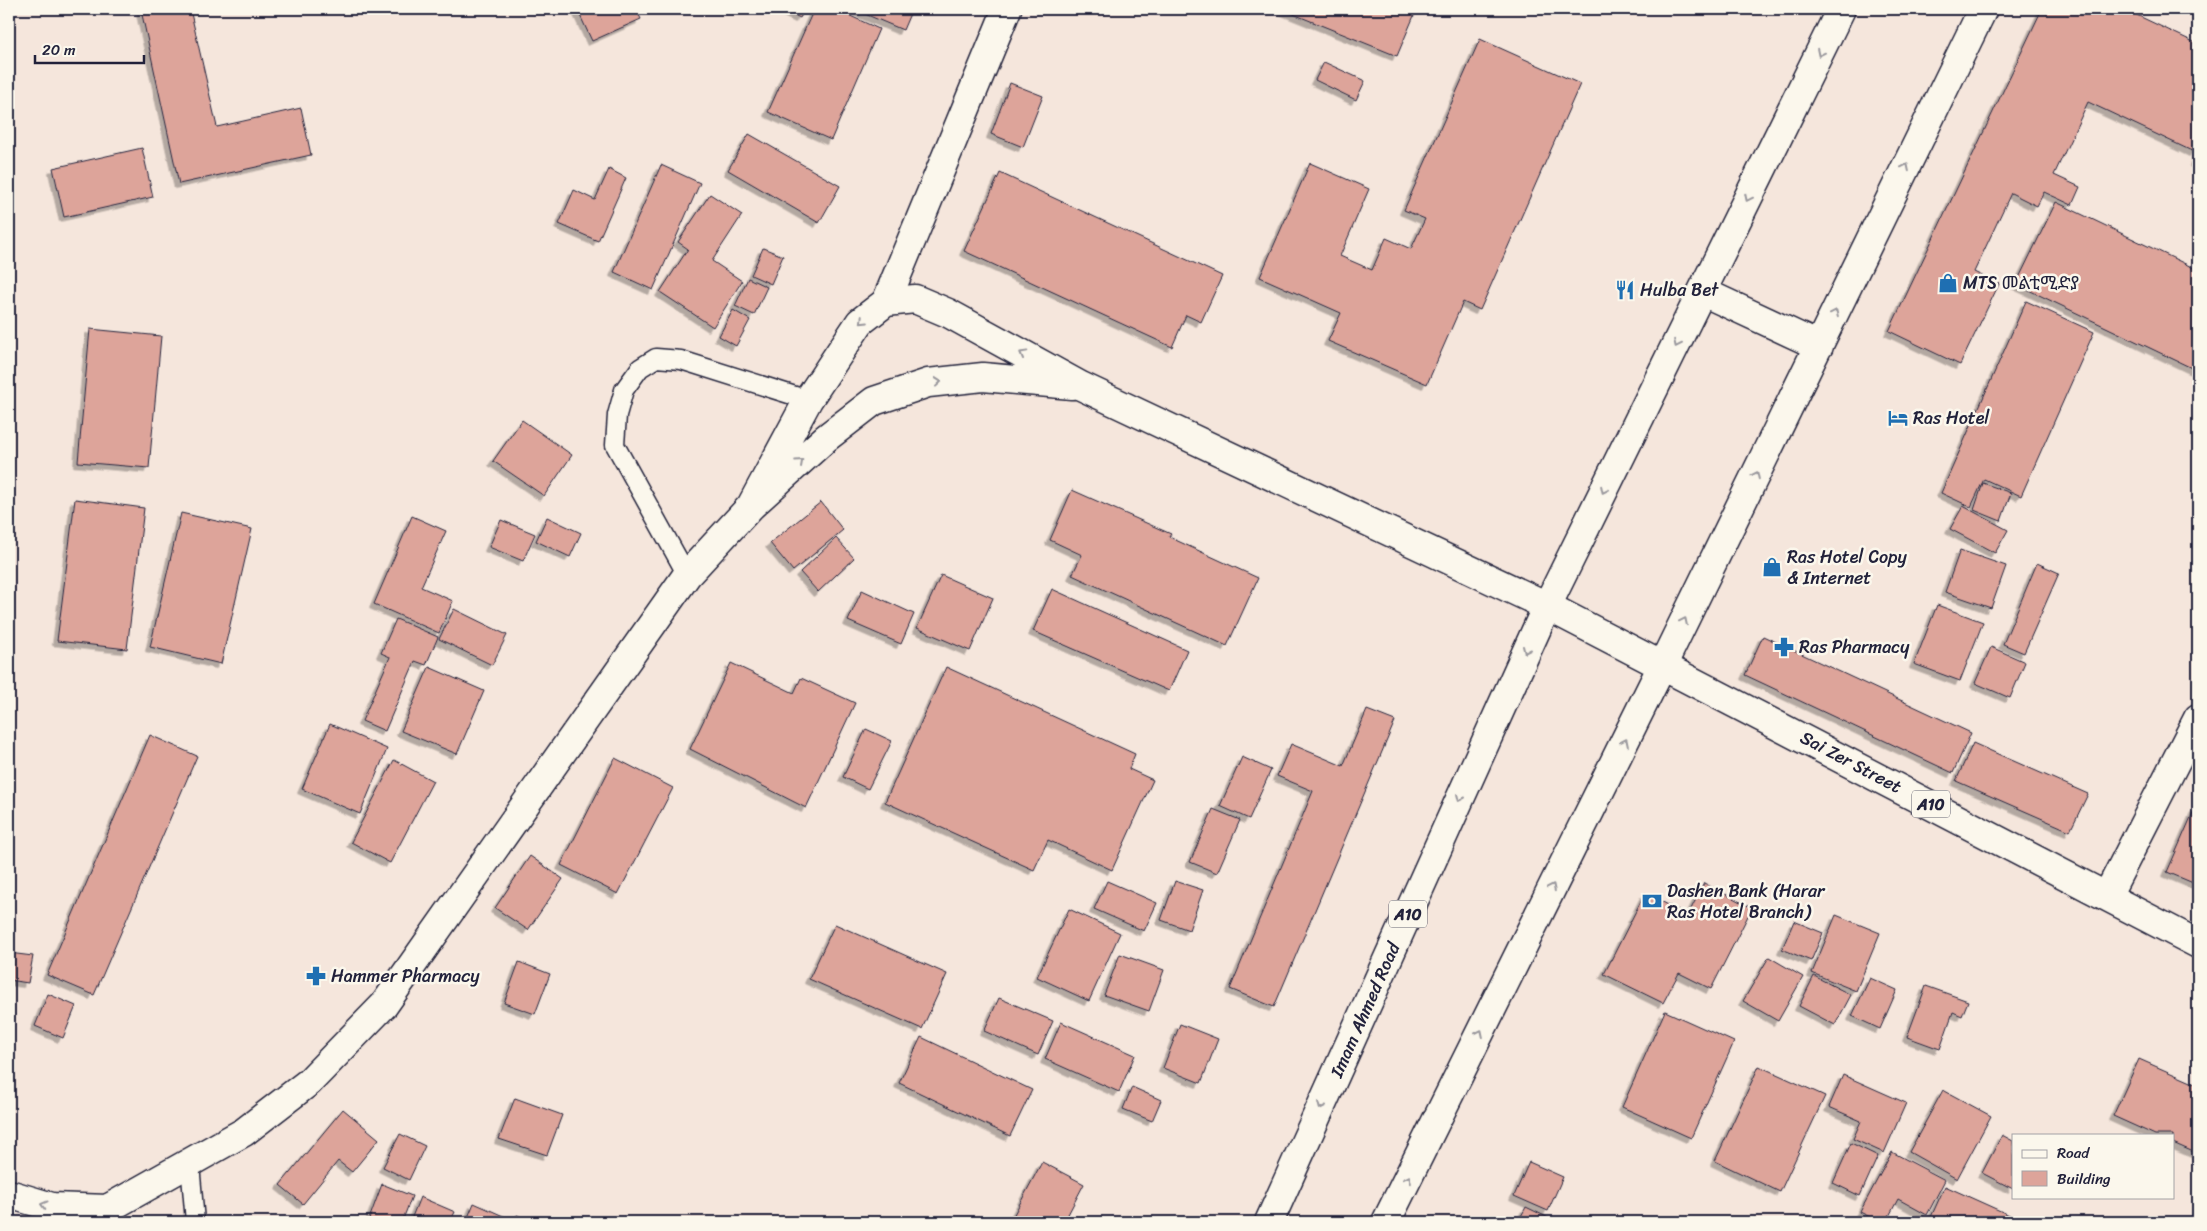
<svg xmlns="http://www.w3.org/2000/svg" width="2207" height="1231" viewBox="0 0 2207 1231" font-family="Sriracha,'Noto Sans Ethiopic',sans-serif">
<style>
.building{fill:#dda49a;stroke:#22223b;filter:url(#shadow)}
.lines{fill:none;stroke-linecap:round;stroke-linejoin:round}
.lane-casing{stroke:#22223b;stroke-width:21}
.street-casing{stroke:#22223b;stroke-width:31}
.secondary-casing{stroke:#22223b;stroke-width:31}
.highway-casing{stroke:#22223b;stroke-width:31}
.lane{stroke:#fbf7ec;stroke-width:18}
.street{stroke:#fbf7ec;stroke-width:28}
.secondary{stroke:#fbf7ec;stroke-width:28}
.highway{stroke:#fbf7ec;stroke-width:28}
.oneway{stroke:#99979c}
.labels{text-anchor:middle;stroke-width:5;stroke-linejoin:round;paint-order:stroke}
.shield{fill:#fbf7ec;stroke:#636270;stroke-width:1}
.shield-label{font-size:16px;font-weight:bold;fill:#22223b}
.poi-label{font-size:18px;fill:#22223b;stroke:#fbf7ec;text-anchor:start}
.street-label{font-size:18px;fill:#22223b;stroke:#fbf7ec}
</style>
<defs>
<filter id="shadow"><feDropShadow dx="-4.5" dy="4.5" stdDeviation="0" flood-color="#0004"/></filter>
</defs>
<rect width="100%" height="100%" fill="#f5e6dc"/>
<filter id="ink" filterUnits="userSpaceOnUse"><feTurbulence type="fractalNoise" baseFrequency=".02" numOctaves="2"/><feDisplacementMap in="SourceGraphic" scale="10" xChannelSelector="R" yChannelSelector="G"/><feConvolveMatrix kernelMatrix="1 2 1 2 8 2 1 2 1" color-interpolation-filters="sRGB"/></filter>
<g filter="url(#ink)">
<path class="building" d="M147 9H190L217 127 301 108 311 155 179 184 141 10Z
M577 9H636L641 19 592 41Z
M782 9H805L800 18Z
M814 9H835L879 29 831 140 768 112Z
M853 9H912L903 30Z
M1281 9H1410L1416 11 1397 56Z
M2042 9H2124L2198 44V143L2194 152 2088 102 2054 175 2080 187 2072 205 2044 192 2037 206 2011 193 1974 272 1999 284 1960 365 1889 331Z
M1480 39 1580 84 1480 310 1463 302 1427 384 1328 341 1341 313 1260 277 1310 163 1369 189 1340 256 1372 270 1386 238 1411 249 1425 219 1404 210Z
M1324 62 1365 81 1356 100 1315 80Z
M1010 83 1043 96 1023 147 991 134Z
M749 134 840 186 819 223 728 170Z
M142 148 153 197 64 217 53 168Z
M2198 153V165L2194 162Z
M661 165 700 183 653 290 614 272Z
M609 169 626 178 598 241 559 224 574 190 595 200Z
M1000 173 1222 276 1201 322 1186 315 1172 347 964 251Z
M710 194 742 215 712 261 742 281 713 327 660 292 688 249 678 242Z
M2056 202 2198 270V371L2016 284Z
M763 248 783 256 771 284 751 275Z
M748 278 767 287 754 315 735 306Z
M2026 301 2094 332 2021 496 1984 479 1971 507 1941 493Z
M733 310 750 320 736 346 719 336Z
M90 329 161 336 149 468 78 462Z
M522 420 572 455 544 496 493 461Z
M1983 483 2011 493 2001 521 1974 510Z
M1072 490 1171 534 1169 537 1258 578 1227 646 1072 575 1082 555 1050 540Z
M75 499 144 508 127 649 57 641Z
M821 502 843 530 793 571 770 543Z
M1963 506 2008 530 1995 553 1950 529Z
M181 513 252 529 221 664 150 647Z
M412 516 446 531 421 587 453 601 439 633 374 604Z
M547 517 581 533 570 557 536 541Z
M501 520 535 534 523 561 489 547Z
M836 538 854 558 818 592 800 572Z
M1960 550 2006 566 1991 608 1945 592Z
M2037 563 2059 573 2024 653 2003 644Z
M941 575 993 598 970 651 917 628Z
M1052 589 1187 650 1169 691 1033 631Z
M862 590 914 614 901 644 848 621Z
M1937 605 1983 622 1960 681 1914 664Z
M454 609 507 635 492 665 439 639Z
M396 619 438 637 426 665 415 661 385 731 362 721 390 657 381 653Z
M1763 636 1971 733 1953 773 1745 675Z
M1991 647 2025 662 2010 698 1975 683Z
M731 663 794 693 801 678 855 703 806 808 690 749Z
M429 667 484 691 457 754 401 731Z
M946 667 1135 754 1129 769 1153 780 1112 870 1048 840 1034 870 885 802Z
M1367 710 1395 721 1274 1007 1230 989 1313 791 1277 776 1291 744 1343 766Z
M330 724 387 749 360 814 302 789Z
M866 729 892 741 868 789 843 777Z
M150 735 197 756 94 995 47 975Z
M1973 743 2088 794 2070 831 1956 781Z
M1242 757 1271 770 1249 819 1220 806Z
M615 758 673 788 618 894 561 865Z
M394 760 433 781 390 863 351 842Z
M2195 808 2198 809V885L2167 872Z
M1213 809 1240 820 1217 873 1190 862Z
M530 856 563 879 528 930 495 908Z
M1107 881 1157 903 1144 931 1094 909Z
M1175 881 1203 890 1189 930 1161 920Z
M1704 883 1752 908 1711 989 1679 973 1663 1003 1604 974 1645 893 1688 915Z
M1069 909 1120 933 1089 1001 1037 977Z
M1836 915 1880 933 1856 991 1812 973Z
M1794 921 1823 933 1811 961 1782 949Z
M835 924 947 974 922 1029 809 979Z
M9 953 33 956 28 983 9 980Z
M1120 954 1164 970 1149 1011 1104 995Z
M1769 957 1803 977 1778 1021 1743 1001Z
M519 962 550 974 535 1014 504 1003Z
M1814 976 1851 995 1835 1025 1799 1006Z
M1870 978 1897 990 1880 1029 1852 1016Z
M1926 986 1968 1001 1962 1016 1953 1012 1940 1049 1907 1037Z
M48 994 76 1006 63 1038 35 1026Z
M999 998 1053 1021 1038 1055 984 1031Z
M1665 1011 1734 1042 1691 1138 1622 1107Z
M1061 1022 1135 1055 1119 1092 1045 1059Z
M1180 1024 1218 1039 1201 1083 1163 1068Z
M921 1037 1032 1090 1010 1136 899 1083Z
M2139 1059 2198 1085V1154L2173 1143V1135H2155L2113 1116Z
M1759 1066 1825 1096 1780 1192 1715 1161Z
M1843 1075 1906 1103 1884 1153 1853 1139 1861 1121 1829 1107Z
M1132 1087 1161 1100 1152 1121 1123 1109Z
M1943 1090 1991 1116 1957 1179 1909 1152Z
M515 1098 562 1115 547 1155 499 1139Z
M343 1109 379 1139 352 1172 338 1161 303 1204 280 1185Z
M400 1134 425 1146 409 1180 383 1167Z
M2002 1135 2013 1141V1189L1982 1173Z
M1851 1143 1878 1156 1860 1196 1833 1183Z
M1892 1152 1945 1180 1927 1215 1898 1199 1886 1222H1880L1860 1212Z
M1042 1162 1084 1184 1064 1222H1010Z
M1529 1162 1563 1177 1548 1211 1514 1196Z
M382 1184 412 1196 402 1222H368Z
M1945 1186 2016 1218 2015 1222H1942L1931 1217Z
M420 1197 455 1212 450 1222H423L412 1217Z
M474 1203 510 1219 509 1222H466Z
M1526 1207 1557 1222H1518Z
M517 1215 532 1222H513Z"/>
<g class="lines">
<defs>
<path id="lane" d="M687 575 615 445 617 415 624 390 640 368 656 358 681 360 808 400
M190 1164 195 1222"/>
<path id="street" d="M886 302 1007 9"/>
<path id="secondary" d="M1703 292 1819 346
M751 506 808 400 860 322 886 302 915 299 948 313 1081 386 1547 606 1841 9
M1663 664 1983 9
M2107 896 2198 718
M9 1194 52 1207 108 1209
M84 1222 244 1132 309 1082 384 1005 687 575 751 506 826 438 874 401 928 383 983 377 1072 385"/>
<path id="highway" d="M1269 1222 1547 606 2198 944
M1386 1222 1663 664"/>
</defs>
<use href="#lane" class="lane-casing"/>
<use href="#street" class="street-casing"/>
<use href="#secondary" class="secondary-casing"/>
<use href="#highway" class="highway-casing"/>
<use href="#lane" class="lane"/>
<use href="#street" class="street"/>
<use href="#secondary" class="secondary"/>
<use href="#highway" class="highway"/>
</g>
<defs><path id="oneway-chevron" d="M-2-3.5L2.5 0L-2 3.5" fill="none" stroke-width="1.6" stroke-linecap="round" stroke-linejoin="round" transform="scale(1.25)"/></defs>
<g class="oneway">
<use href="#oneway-chevron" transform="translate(1820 53) rotate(116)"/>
<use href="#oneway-chevron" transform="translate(1906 167) rotate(-64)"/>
<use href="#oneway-chevron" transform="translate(1748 198) rotate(116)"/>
<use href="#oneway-chevron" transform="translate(1835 313) rotate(-64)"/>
<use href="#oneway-chevron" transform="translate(863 321) rotate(136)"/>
<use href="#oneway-chevron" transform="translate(1677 344) rotate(116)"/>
<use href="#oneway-chevron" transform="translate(1023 354) rotate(-151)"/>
<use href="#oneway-chevron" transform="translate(938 382) rotate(-6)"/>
<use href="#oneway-chevron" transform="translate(800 462) rotate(-42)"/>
<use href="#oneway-chevron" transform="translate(1756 475) rotate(-64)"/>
<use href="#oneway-chevron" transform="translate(1604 490) rotate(116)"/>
<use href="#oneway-chevron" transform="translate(1684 621) rotate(-64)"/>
<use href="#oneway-chevron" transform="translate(1526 650) rotate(114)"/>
<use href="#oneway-chevron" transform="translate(1625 742) rotate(-64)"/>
<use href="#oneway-chevron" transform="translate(1460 798) rotate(114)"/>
<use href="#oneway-chevron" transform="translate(1552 887) rotate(-64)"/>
<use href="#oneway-chevron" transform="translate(1480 1033) rotate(-64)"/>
<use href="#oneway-chevron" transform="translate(1321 1106) rotate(114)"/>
<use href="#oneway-chevron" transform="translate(1408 1179) rotate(-64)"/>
<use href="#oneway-chevron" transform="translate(44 1205) rotate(-165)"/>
</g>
</g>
<defs>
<symbol id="shop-bare" viewBox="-9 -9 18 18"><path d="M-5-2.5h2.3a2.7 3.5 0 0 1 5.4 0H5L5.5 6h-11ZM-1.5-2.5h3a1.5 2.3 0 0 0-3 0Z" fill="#1f6fb2" stroke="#fbf7ec" stroke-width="2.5" paint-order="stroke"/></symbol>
<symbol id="restaurant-bare" viewBox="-9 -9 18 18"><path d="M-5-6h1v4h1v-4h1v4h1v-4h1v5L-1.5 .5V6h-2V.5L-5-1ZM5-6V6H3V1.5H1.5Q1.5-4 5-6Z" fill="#1f6fb2" stroke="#fbf7ec" stroke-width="2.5" paint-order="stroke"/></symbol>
<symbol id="hotel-bare" viewBox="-9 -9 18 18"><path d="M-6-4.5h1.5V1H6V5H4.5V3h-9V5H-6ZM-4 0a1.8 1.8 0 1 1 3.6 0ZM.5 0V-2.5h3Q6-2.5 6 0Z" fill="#1f6fb2" stroke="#fbf7ec" stroke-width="2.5" paint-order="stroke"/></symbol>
<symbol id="pharmacy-bare" viewBox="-9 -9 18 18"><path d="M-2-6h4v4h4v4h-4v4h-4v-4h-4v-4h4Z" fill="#1f6fb2" stroke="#fbf7ec" stroke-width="2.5" paint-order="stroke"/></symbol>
<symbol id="bank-bare" viewBox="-9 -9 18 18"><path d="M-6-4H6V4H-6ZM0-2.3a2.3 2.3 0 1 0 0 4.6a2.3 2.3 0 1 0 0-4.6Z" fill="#1f6fb2" stroke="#fbf7ec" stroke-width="2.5" paint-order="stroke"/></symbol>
</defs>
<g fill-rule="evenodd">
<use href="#shop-bare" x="1934" y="269" width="28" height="28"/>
<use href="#restaurant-bare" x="1611" y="276" width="28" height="28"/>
<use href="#hotel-bare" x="1884" y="404" width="28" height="28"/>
<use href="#shop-bare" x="1758" y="553" width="28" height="28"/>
<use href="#pharmacy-bare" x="1770" y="633" width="28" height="28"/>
<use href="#bank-bare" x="1638" y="887" width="28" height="28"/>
<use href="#pharmacy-bare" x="302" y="962" width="28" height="28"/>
</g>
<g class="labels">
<g class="shield">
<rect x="1912" y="790.5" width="38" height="27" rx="4"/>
<rect x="1389" y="900.5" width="38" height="27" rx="4"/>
</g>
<g class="shield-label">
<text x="1931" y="810">A10</text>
<text x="1408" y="920">A10</text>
</g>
<g class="poi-label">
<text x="1963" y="289">MTS መልቲሚድያ</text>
<text x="1640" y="296">Hulba Bet</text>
<text x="1913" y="424">Ras Hotel</text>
<text x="1787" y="563">Ras Hotel Copy<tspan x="1787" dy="21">&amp; Internet</tspan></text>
<text x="1799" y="653">Ras Pharmacy</text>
<text x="1667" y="897">Dashen Bank (Harar<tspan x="1667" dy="21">Ras Hotel Branch)</tspan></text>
<text x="331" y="982">Hammer Pharmacy</text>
</g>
<g class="street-label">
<text transform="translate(1851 762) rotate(28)" y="6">Sai Zer Street</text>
<text transform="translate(1365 1010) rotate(-66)" y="6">Imam Ahmed Road</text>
</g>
</g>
<rect width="2207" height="1231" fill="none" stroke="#fbf7ec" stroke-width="30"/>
<rect x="15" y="15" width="2177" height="1201" fill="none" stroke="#22223b" stroke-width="2" filter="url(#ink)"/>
<rect x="2012" y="1134" width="162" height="65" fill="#fbf7ec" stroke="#a4a2a5"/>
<rect x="2022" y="1150" width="25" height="8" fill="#fbf7ec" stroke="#a4a2a5"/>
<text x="2057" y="1158" font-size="15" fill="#22223b">Road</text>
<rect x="2022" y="1171" width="25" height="15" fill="#dda49a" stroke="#a4a2a5"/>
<text x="2057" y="1184" font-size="15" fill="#22223b">Building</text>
<path d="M35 55v8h109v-8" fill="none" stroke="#22223b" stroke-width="2.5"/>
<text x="42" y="55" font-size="15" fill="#22223b" stroke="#fbf7ec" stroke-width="4" paint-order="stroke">20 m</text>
</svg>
